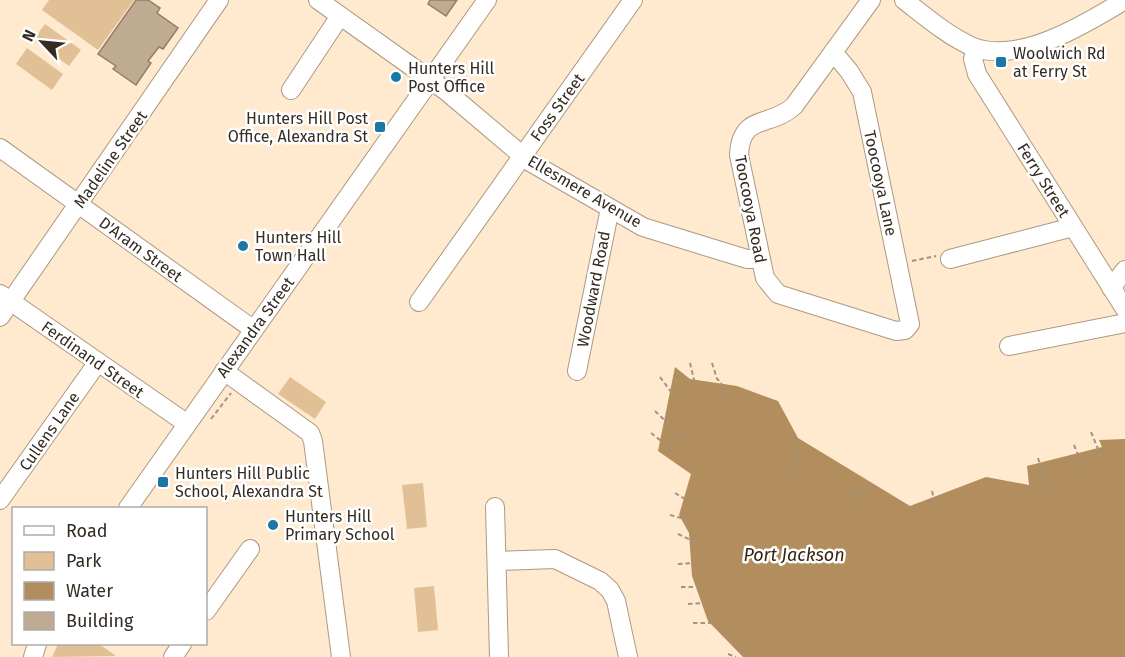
<svg xmlns="http://www.w3.org/2000/svg" width="1125" height="657" viewBox="0 0 1125 657" font-family="'Fira Sans',sans-serif">
<style>
.green{fill:#e2c095}
.water{fill:#b28d5d}
.building{fill:#bfab92;stroke:#927e67;stroke-width:1.5}
.lines{fill:none;stroke-linecap:round;stroke-linejoin:round}
.minor-casing{stroke:#ad9980;stroke-width:20}
.path{stroke:#a39481;stroke-width:2;stroke-dasharray:4.5 3;stroke-linecap:butt}
.minor{stroke:#fff;stroke-width:18}
.poi-dot{fill:#1d77a5;stroke:#fff;stroke-width:2}
.labels{text-anchor:middle;stroke-width:5;stroke-linejoin:round;paint-order:stroke}
.poi-label{font-size:16px;fill:#342c22;stroke:#fff;text-anchor:start}
.street-label{font-size:16px;fill:#342c22;stroke:#fff}
.water-label{font-size:18px;font-style:italic;fill:#36260f;stroke:#fff}
</style>
<rect width="100%" height="100%" fill="#ffe9cf"/>
<path class="green" d="M49 0H134L98 50 42 10Z
M45 24 81 50 69 66 33 40Z
M27 48 63 74 52 90 16 64Z
M290 377 326 402 315 419 278 394Z
M423 483 427 527 407 529 402 485Z
M434 586 438 630 418 632 414 588Z
M58 644H99L116 656 52 657Z"/>
<path class="water" d="M675 367 690 379 737 386 778 401 798 438 910 506 986 477 1029 485 1027 466 1102 447 1099 440 1125 439V657H743L708 621 692 576 689 533 679 515 691 474 658 451Z"/>
<path class="building" d="M136 0H148L160 8 157 13 178 28 163 49 159 47 148 61 151 63 136 85 113 69 116 66 98 54Z
M430 0H457L446 16 428 4Z"/>
<g class="lines">
<defs>
<path id="minor" d="M318 0 446 91 530 162 643 227 747 259H760
M904 0C926 17 948 36 973 47 1020 65 1087 23 1125 0
M976 48 973 59 977 74 1125 309
M833 52 849 71 862 92 910 324 905 330 896 331 778 294 765 278 739 155C741 113 770 128 794 106L871 0
M291 90 340 16
M0 148 254 330
M950 259 1073 227
M1111 288 1125 270
M0 294 186 423
M419 302 633 0
M0 317 219 0
M1009 346 1125 323
M224 371 310 433 313 441 341 657
M577 371 610 208
M0 500 98 362
M495 507 499 657
M128 508 487 0
M497 561 555 559 600 581 610 590 616 601 628 657
M206 611 250 549
M33 657 37 644
M173 657 182 644"/>
</defs>
<use href="#minor" class="minor-casing"/>
<path class="path" d="M912 261 936 256
M690 363 695 384
M712 363 717 379 721 382 725 401
M660 377 680 404
M655 411 684 439
M211 419 231 393
M1091 432 1101 456
M651 433 674 451
M1074 445 1085 472
M1038 458 1048 491
M794 476 798 445
M932 491 936 509
M675 493 695 505
M850 494 861 498 867 485
M670 515 689 520
M678 534 695 542
M678 564 695 563
M681 587H702
M688 604 707 603
M693 623H714
M728 654 736 657"/>
<use href="#minor" class="minor"/>
</g>
<g class="poi-dot">
<rect x="995" y="56" width="12" height="12" rx="3"/>
<circle cx="396" cy="77" r="6"/>
<rect x="374" y="121" width="12" height="12" rx="3"/>
<circle cx="243" cy="246" r="6"/>
<rect x="157" y="476" width="12" height="12" rx="3"/>
<circle cx="273" cy="525" r="6"/>
</g>
<g class="labels">
<g class="poi-label">
<text x="1013" y="59">Woolwich Rd<tspan x="1013" dy="18">at Ferry St</tspan></text>
<text x="408" y="74">Hunters Hill<tspan x="408" dy="18">Post Office</tspan></text>
<text x="368" y="124" text-anchor="end">Hunters Hill Post<tspan x="368" dy="18">Office, Alexandra St</tspan></text>
<text x="255" y="243">Hunters Hill<tspan x="255" dy="18">Town Hall</tspan></text>
<text x="175" y="479">Hunters Hill Public<tspan x="175" dy="18">School, Alexandra St</tspan></text>
<text x="285" y="522">Hunters Hill<tspan x="285" dy="18">Primary School</tspan></text>
</g>
<g class="street-label">
<text transform="translate(557 107) rotate(-54)" y="6">Foss Street</text>
<text transform="translate(110 159) rotate(-55)" y="6">Madeline Street</text>
<text transform="translate(1044 180) rotate(58)" y="6">Ferry Street</text>
<text transform="translate(881 183) rotate(78)" y="6">Toocooya Lane</text>
<text transform="translate(585 191) rotate(30)" y="6">Ellesmere Avenue</text>
<text transform="translate(751 209) rotate(79)" y="6">Toocooya Road</text>
<text transform="translate(141 249) rotate(36)" y="6">D'Aram Street</text>
<text transform="translate(593 289) rotate(-79)" y="6">Woodward Road</text>
<text transform="translate(255 327) rotate(-54)" y="6">Alexandra Street</text>
<text transform="translate(93 359) rotate(35)" y="6">Ferdinand Street</text>
<text transform="translate(49 431) rotate(-55)" y="6">Cullens Lane</text>
</g>
<g class="water-label">
<text x="794" y="561">Port Jackson</text>
</g>
</g>
<rect x="12" y="507" width="195" height="138" fill="#ffffff" stroke="#aeaba7" stroke-width="1.5"/>
<rect x="24" y="526" width="30" height="9" fill="#ffffff" stroke="#aeaba7" stroke-width="1.5"/>
<text x="66" y="537" font-size="18" fill="#342c22">Road</text>
<rect x="24" y="552" width="30" height="18" fill="#e2c095" stroke="#aeaba7" stroke-width="1.5"/>
<text x="66" y="567" font-size="18" fill="#342c22">Park</text>
<rect x="24" y="582" width="30" height="18" fill="#b28d5d" stroke="#aeaba7" stroke-width="1.5"/>
<text x="66" y="597" font-size="18" fill="#342c22">Water</text>
<rect x="24" y="612" width="30" height="18" fill="#bfab92" stroke="#aeaba7" stroke-width="1.5"/>
<text x="66" y="627" font-size="18" fill="#342c22">Building</text>
<g transform="translate(42 42) rotate(296)" stroke="#ffffff" stroke-width="4.5" paint-order="stroke">
<path d="M0-4.5L10 22L0 15L-10 22Z" fill="#342c22"/>
<text y="-9" font-size="16" font-weight="bold" text-anchor="middle" fill="#342c22">N</text>
</g>
</svg>
